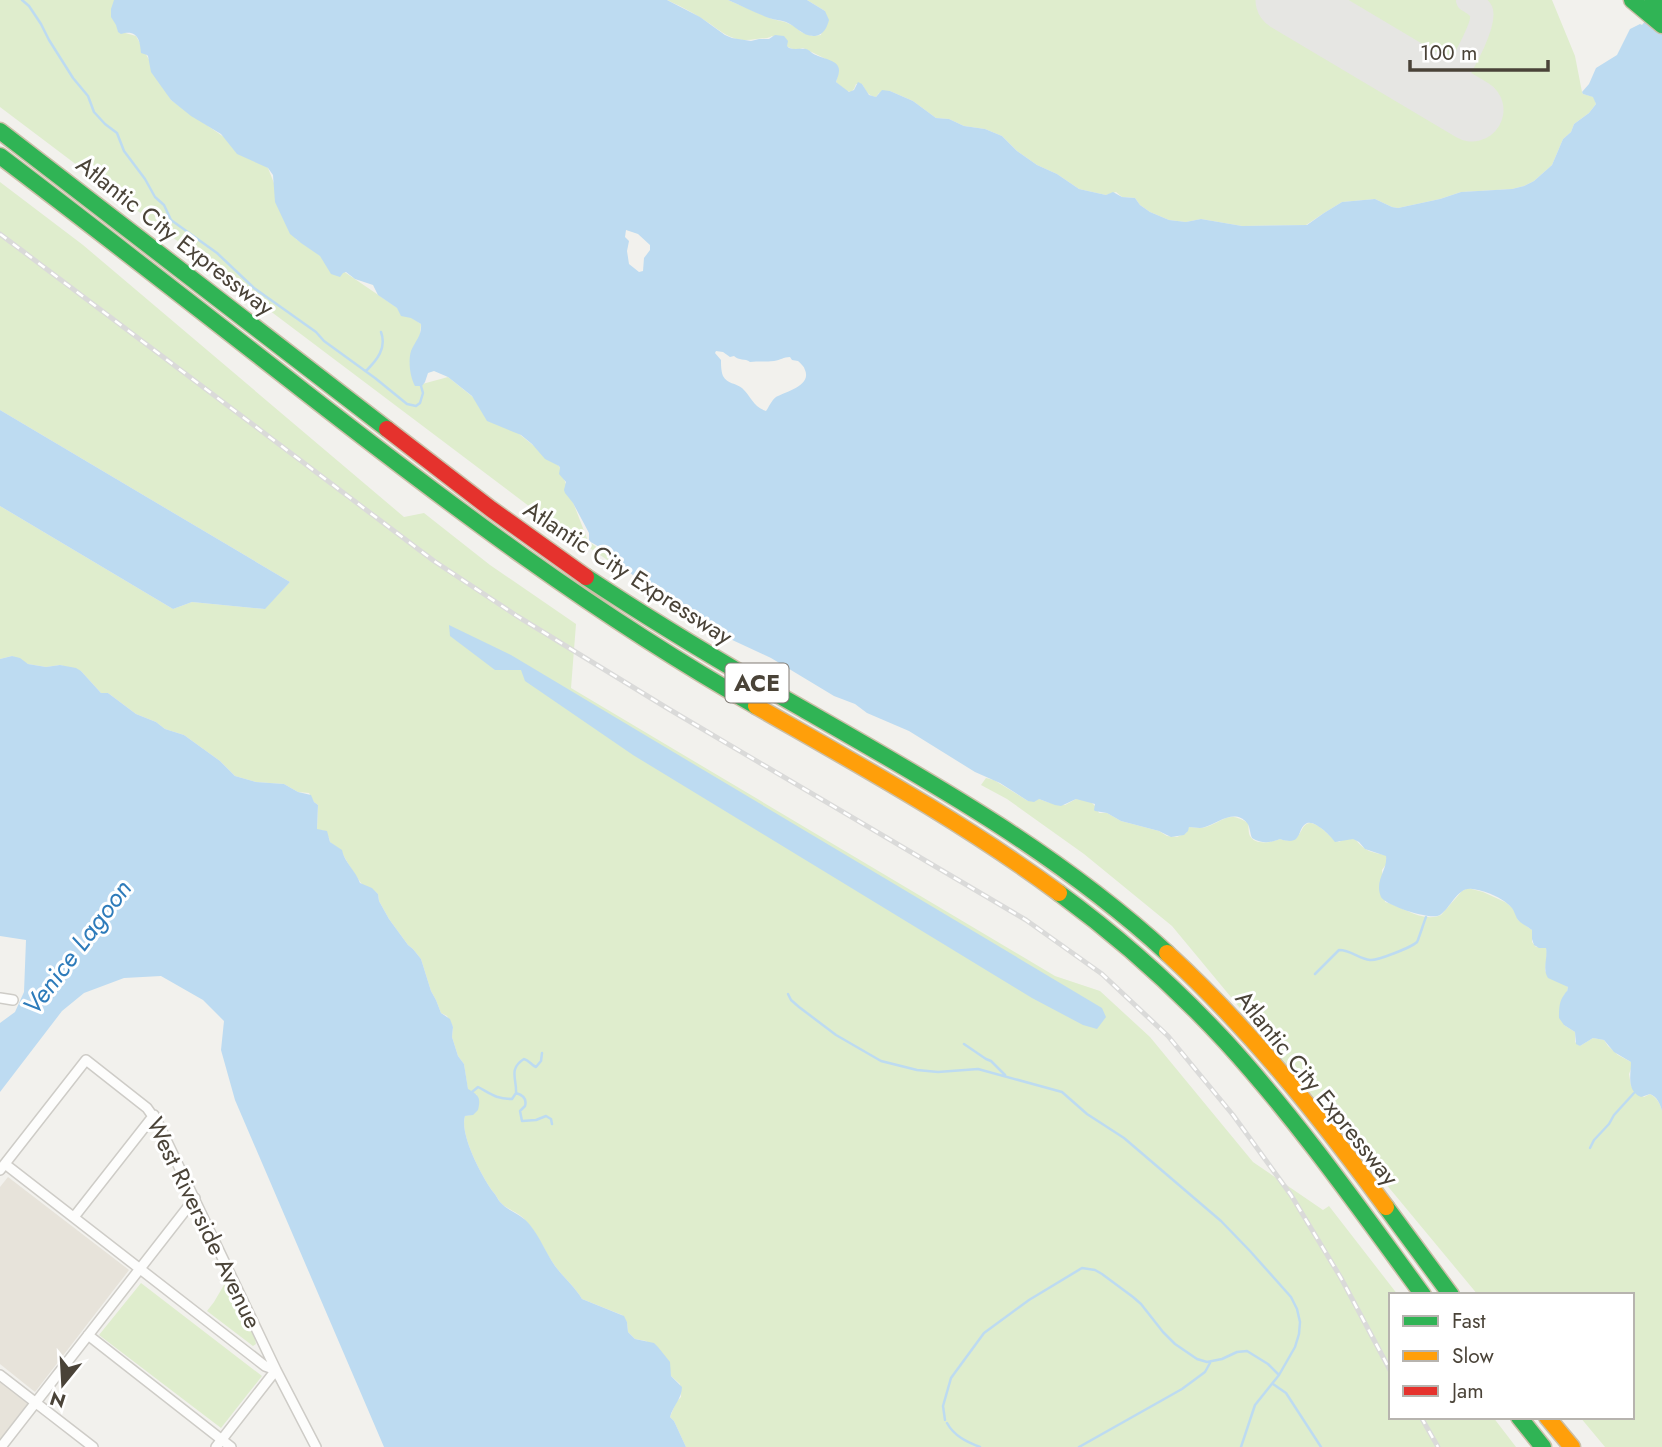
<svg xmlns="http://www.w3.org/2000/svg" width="1662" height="1447" viewBox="0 0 1662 1447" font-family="Jost,sans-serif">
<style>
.residential{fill:#e7e3da}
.green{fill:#dfedcd}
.water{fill:#bddbf1;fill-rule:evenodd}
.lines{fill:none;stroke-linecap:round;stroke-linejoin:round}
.stream{stroke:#bddbf1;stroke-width:2.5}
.taxiway{stroke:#e6e6e3;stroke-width:24}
.runway{stroke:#e6e6e3;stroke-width:63}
.street-casing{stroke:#ceccc7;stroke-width:12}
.fast-casing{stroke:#cbbfa8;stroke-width:19}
.slow-casing{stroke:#cbbfa8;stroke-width:19}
.jam-casing{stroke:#cbbfa8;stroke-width:19}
.street{stroke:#fdfdfc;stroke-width:9}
.fast{stroke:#30b455;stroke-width:16}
.slow{stroke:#ff9f0a;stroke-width:16}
.jam{stroke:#e5322d;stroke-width:16}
.rail-casing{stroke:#dadad9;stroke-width:5}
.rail{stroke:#fff;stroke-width:2.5;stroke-dasharray:8;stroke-linecap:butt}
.labels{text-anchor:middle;stroke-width:6;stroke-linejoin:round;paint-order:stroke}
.shield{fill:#fff;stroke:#807b74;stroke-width:2}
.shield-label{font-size:23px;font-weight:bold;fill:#4a4338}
.street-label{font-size:24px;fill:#4a4338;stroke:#fff}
.water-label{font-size:26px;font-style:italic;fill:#2d7bba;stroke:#fff}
</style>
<rect width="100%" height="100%" fill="#f2f1ed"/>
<path class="residential" d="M8 1177 129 1270 35 1392 0 1364V1187Z
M0 1375 35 1402 0 1447Z"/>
<path class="green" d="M0 0H114L118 31 136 36 171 100 268 168 296 239 421 324 415 386 448 377 559 466 588 541 612 558 609 561 546 519 0 107Z
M667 0H728L772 19 785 22 794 26 801 32 812 36 821 35 825 11 807 0H1552L1575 56 1582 92 1583 94 1594 97 1596 104 1589 113 1574 124 1571 132 1563 139 1552 165 1534 181 1524 186 1512 189 1461 192 1440 199 1398 208 1392 207 1375 199 1342 202 1324 213 1306 225 1242 226 1201 219 1186 222 1169 220 1150 212 1140 205 1135 198 1122 197 1116 192 1106 195 1079 189 1057 174 1037 165 1017 151 1002 136 985 129 964 126 949 119 936 118 913 101 890 91 879 93 876 97C868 96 866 91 862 84H856L854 89 851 92 846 91 836 82 839 70C832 60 815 54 803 48 791 53 782 43 772 36 767 39 763 38 756 39 731 44 721 30 701 18 692 12 676 4 667 0Z
M0 182 83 245 404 517 424 513 490 565 576 624 571 688 1055 976 1100 991 1150 1037 1253 1162 1323 1210 1329 1206 1398 1295H1391V1417H1493L1516 1447H686L674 1421 670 1417 676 1402 681 1397 680 1384 671 1376 668 1360 646 1341 635 1339 628 1332 627 1322 622 1315 582 1299C575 1287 564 1278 555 1266 545 1252 538 1234 526 1221 519 1212 507 1210 500 1202 499 1201 496 1195 494 1193 483 1179 459 1134 465 1116L471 1115 477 1095 468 1090 464 1064 458 1056 452 1037 453 1027 447 1016 441 1013 436 1000 431 991 421 959 413 949 408 945 389 919 379 901 378 894C374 890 368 888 363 885 360 883 343 856 342 852L330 842 329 838 323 830H317L318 805 314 802 309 793 298 792 284 784 256 782 235 776 220 761 184 735 165 729 156 722 136 714 108 693H101L81 671 60 665 46 667 28 664 12 656 0 659V506L173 609 192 602 264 609 290 582 0 410Z
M986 778 994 780 1028 801 1039 799 1047 802 1065 805 1076 799C1088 800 1094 801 1099 813H1107L1121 821 1159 831 1167 836 1177 837 1186 833 1189 827C1194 827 1200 829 1206 827 1224 821 1228 810 1248 823 1249 827 1248 832 1250 836 1256 846 1272 842 1280 839 1304 847 1298 822 1311 823 1322 825 1329 838 1339 842 1358 832 1355 845 1369 851 1374 853 1381 854 1386 855L1387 863 1382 870 1385 902C1403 907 1423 923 1441 915L1462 891 1468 888 1483 892 1505 902 1514 909 1518 920 1532 930V942L1536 947H1546L1547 953 1545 971 1568 987 1567 992 1564 995V1025L1575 1032V1042L1580 1046 1593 1038 1604 1040 1608 1046 1618 1055 1631 1062 1632 1066 1629 1074 1631 1086 1644 1097 1650 1094C1657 1098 1660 1103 1662 1111V1447H1605L1580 1417H1632V1295H1478L1172 926 1084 854 1007 799 981 785Z
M141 1283 262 1376 221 1428 99 1335Z
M224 1285 229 1286 255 1338 256 1344 253 1346 207 1311 214 1302Z"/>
<path class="water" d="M114 0H667L700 17 725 35 732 38 751 41 759 39H769L775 35 784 36 788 41 787 46 789 48C795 50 801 48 806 49 810 50 812 54 816 55 823 59 840 60 839 71 839 75 837 78 836 82L849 92 854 90 858 82 862 84 869 95 876 97 882 90 890 91 913 101 936 118 949 119 964 126 985 129 1002 136 1017 151 1037 165 1057 174 1079 189 1106 195 1113 192 1122 197 1135 198 1140 205 1150 212 1169 220 1186 222 1201 219 1242 226 1307 225 1324 213 1342 202 1375 199 1392 207 1398 208 1440 199 1461 192 1512 189 1524 186 1534 181 1552 165 1563 139 1571 132 1574 124 1589 113 1596 104 1593 97 1583 94 1582 92 1589 84 1596 68 1617 55 1630 29 1640 24 1642 25 1662 0V1111C1660 1103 1657 1097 1650 1094L1641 1097C1626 1090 1631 1075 1631 1062L1614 1052 1604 1040 1593 1038 1580 1046 1576 1044 1575 1032 1564 1025 1559 1018C1559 1010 1559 1001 1564 995 1569 987 1566 996 1568 987L1548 978C1542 969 1548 958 1546 948H1539L1534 945 1532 939V930C1528 927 1522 924 1519 921 1515 917 1515 911 1511 907 1503 898 1484 890 1472 889 1457 887 1451 908 1440 915 1431 921 1385 905 1381 897 1374 880 1388 870 1386 856L1365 849 1359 842 1353 839 1335 842C1331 836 1315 820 1307 823 1296 828 1304 847 1280 839 1270 843 1262 844 1252 838 1250 834 1250 826 1247 823 1235 808 1218 823 1205 827 1200 829 1194 827 1189 827L1188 831 1184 835 1171 837 1159 831 1121 821 1107 813 1095 811 1094 810 1095 804 1076 799 1061 806 1055 805 1039 799 1034 802 1028 801 1000 783 975 772 909 731 867 713 855 704 834 696 771 658 728 638 680 602 635 577 603 549 589 541V533L573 503 565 493 564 490 566 482 559 474 560 468 559 466 545 459 532 444 521 435 487 421 472 396 448 377 434 371 428 373 425 382 422 386H415C410 377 408 361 411 351 415 341 422 336 421 324L411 318 401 316 397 308 378 295 373 285 355 279 346 272 343 273 340 277 331 274 320 256 301 243 290 234 275 202 273 175 268 168 237 154 221 134 191 116 171 100 151 72 148 56 147 55 141 53C140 41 138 29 121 34L118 32 116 25 111 17V9ZM626 230 638 234 650 245V250L644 258 643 271 639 272 629 264 627 251 629 241 625 237ZM716 351 723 352 730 357 734 356C739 361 745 358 750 362 758 361 766 362 774 361 781 360 783 357 790 357L792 360 798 361C801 364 804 366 805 370 812 386 784 392 776 397 771 401 769 407 766 411 753 407 751 396 742 388 736 383 727 384 723 376 721 371 721 364 721 360L715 353Z
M728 0H807L825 11 829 20C827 27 824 35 815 36 803 37 796 26 786 22 780 20 775 20 769 18 755 13 742 6 728 0Z
M0 410 290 582 265 609 192 602 173 609 0 506Z
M449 625 511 655 1102 1008 1106 1017 1097 1029 1083 1025 1032 998 633 755 525 681 521 670H495L450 636Z
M12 656 20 658 28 664 46 667 60 665 76 668 81 671 101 693H108L136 714 156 722 165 729 184 735 220 761 235 776 256 782 284 784 298 792 311 795 314 802 318 805 317 829 327 831 330 842 342 850C344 862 356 871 360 883L372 888 378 894 379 901 389 919 408 945 413 949 421 959 431 991 436 1000 441 1013 450 1019 453 1027 452 1037 458 1056 464 1064 468 1089C479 1095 481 1098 478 1110L473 1115 465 1116C459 1134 483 1179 494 1193 496 1195 498 1200 500 1202 509 1212 522 1214 530 1225 540 1237 546 1253 555 1266 564 1278 575 1287 582 1299L624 1316 627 1322 628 1332 635 1339 654 1343 658 1347 670 1362 671 1376 682 1387C682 1398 673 1406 670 1417L674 1421 686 1447H384L235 1100 221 1050 224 1021 203 1000 161 976 124 978 84 993 62 1011 0 1092V1023L15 1012 24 992 26 940 0 936V659Z"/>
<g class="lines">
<path class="stream" d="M22 0 29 6 41 24 49 40 73 78 88 96 94 112 105 124 117 133 124 151 145 179 155 197 164 205 171 220 217 253 254 288 316 332 324 341 375 378 407 404 416 406 420 403 423 393 421 386
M366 371C377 360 387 348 381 332
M1315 974 1339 950C1351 950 1359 959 1370 960 1377 961 1412 947 1417 942 1418 941 1425 919 1426 917
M788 994 791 1000 799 1007 836 1035 881 1061 917 1070 938 1072 978 1069 1062 1092 1087 1114 1124 1138 1221 1221 1250 1251 1291 1297 1297 1309 1300 1322 1299 1334 1295 1347 1279 1375 1255 1405 1241 1447
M964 1044 986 1059 991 1061 1005 1075
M542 1053 541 1061 536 1067C531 1065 529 1060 524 1059 508 1069 517 1079 516 1093 523 1095 527 1099 525 1106L520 1111 522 1121 536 1120 546 1116 551 1119 552 1124
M472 1092 478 1087C491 1094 496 1099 512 1099L516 1093
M1590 1148 1594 1140 1609 1124 1614 1115 1634 1093
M1273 1384 1286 1393 1321 1447
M945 1420 943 1406 951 1378 984 1333 1029 1300 1082 1268 1095 1270 1102 1274 1133 1297 1141 1304 1163 1332 1175 1344 1197 1359 1207 1362 1222 1359 1237 1352 1247 1351 1268 1364 1279 1375
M947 1423C954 1436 967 1442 980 1447
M1079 1447 1182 1389 1205 1372 1210 1363"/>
<path class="taxiway" d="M1292 3 1303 2 1307 0
M1446 94C1453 80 1487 25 1481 11 1479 7 1473 3 1468 0"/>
<path class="runway" d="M1287 0 1472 110"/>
<defs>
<path id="street" d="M0 998 13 1000
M5 1164 265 1366 276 1370
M0 1170 86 1060 147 1108 159 1125 276 1370 316 1447
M74 1217 154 1115
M88 1335 231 1447
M0 1375 93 1447
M1 1447 195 1198
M216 1447 276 1370"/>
<path id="fast" d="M1632 0 1662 25
M1653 0 1662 8
M0 131 387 429
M0 156C103 234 204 313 305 392 450 505 596 615 756 706
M586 577C657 624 729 667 803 709 931 782 1058 853 1167 953
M1059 893C1119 937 1175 987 1226 1042 1298 1121 1360 1209 1423 1295
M1386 1207 1451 1295
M1519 1417 1543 1447"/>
<path id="slow" d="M756 706C859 765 963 822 1059 893
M1167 953C1250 1029 1319 1116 1386 1207
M1547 1417 1572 1447"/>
<path id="jam" d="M387 429 491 509 586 577"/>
</defs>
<use href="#street" class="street-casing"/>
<use href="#fast" class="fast-casing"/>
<use href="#slow" class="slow-casing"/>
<use href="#jam" class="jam-casing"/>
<use href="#street" class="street"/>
<use href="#fast" class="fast"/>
<use href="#slow" class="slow"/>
<use href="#jam" class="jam"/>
<defs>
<path id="rail" d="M0 234 434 561 517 616 667 708 1026 920 1102 974 1168 1036 1233 1115 1291 1195 1341 1278 1391 1372
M1421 1417 1438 1447"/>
</defs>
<use href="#rail" class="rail-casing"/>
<use href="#rail" class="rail"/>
</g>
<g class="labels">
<rect class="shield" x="725.5" y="663.5" width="63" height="39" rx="5"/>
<g class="shield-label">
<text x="757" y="691">ACE</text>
</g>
<g class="street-label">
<text transform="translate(175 236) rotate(38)" y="8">Atlantic City Expressway</text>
<text transform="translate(628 573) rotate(33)" y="8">Atlantic City Expressway</text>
<text transform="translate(1317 1088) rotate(51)" y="8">Atlantic City Expressway</text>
<text transform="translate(204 1223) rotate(64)" y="8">West Riverside Avenue</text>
</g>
<g class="water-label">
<text transform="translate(77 947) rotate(-53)" y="9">Venice Lagoon</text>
</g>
</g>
<rect x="1389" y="1293" width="245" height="126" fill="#ffffff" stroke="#b7b4af" stroke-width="2"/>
<rect x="1403" y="1316" width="35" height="10" fill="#30b455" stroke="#b7b4af" stroke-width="2"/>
<text x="1452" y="1328" font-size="21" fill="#4a4338">Fast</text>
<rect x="1403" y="1351" width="35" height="10" fill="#ff9f0a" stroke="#b7b4af" stroke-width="2"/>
<text x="1452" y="1363" font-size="21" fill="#4a4338">Slow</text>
<rect x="1403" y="1386" width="35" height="10" fill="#e5322d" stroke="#b7b4af" stroke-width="2"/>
<text x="1452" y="1398" font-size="21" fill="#4a4338">Jam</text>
<g transform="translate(63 1384) rotate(198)" stroke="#ffffff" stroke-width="5" paint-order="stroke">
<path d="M0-5L12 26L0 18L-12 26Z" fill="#4a4338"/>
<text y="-10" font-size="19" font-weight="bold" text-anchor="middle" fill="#4a4338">N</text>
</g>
<path d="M1410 60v10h138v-10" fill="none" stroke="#4a4338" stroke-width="3.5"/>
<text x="1420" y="60" font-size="21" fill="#4a4338" stroke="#ffffff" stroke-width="5" paint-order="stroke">100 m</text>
</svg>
